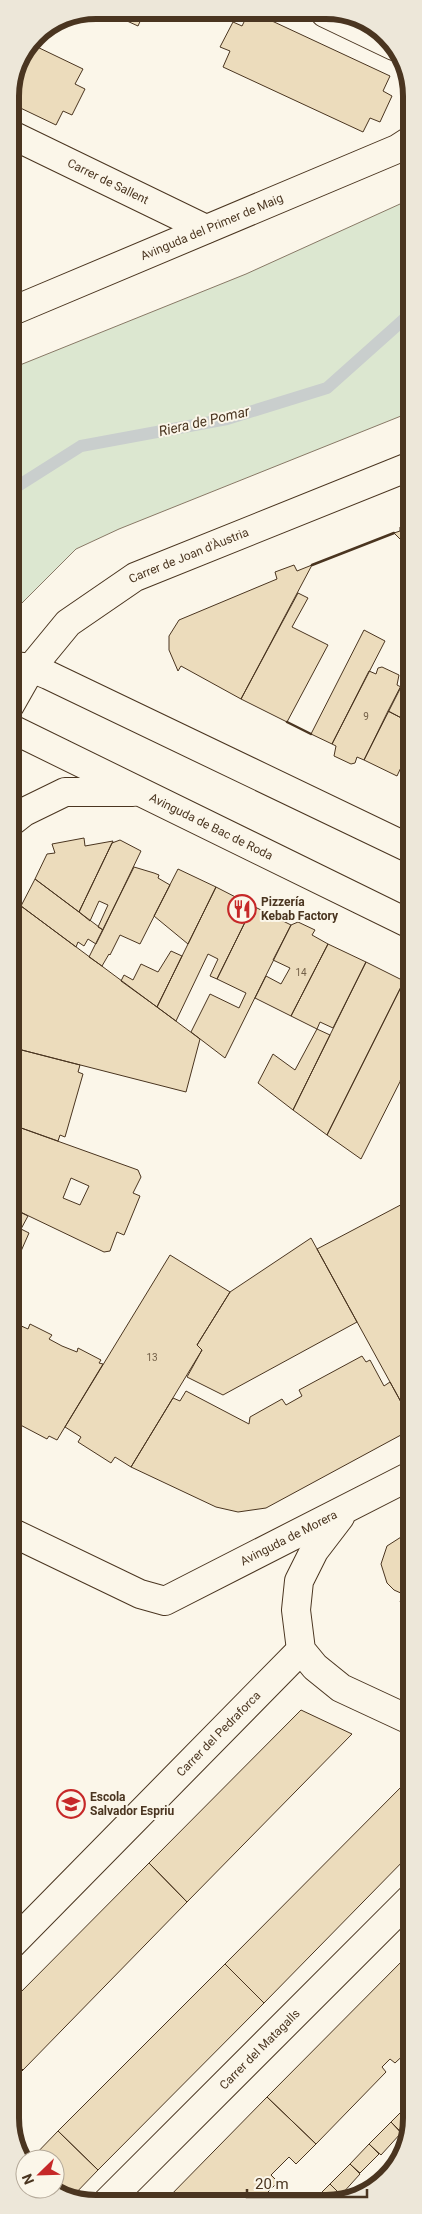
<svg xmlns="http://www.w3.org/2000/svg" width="422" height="2214" viewBox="0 0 422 2214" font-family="Roboto,sans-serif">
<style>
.green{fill:#dce7d0;stroke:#887966}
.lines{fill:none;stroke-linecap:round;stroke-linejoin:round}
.stream{stroke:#c9cecd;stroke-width:12}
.building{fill:#ecdcbc;stroke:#4a3520;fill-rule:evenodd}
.street-casing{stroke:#4a3520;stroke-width:30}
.street{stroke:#fbf6e9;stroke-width:28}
.wall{stroke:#4a3520;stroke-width:2.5}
.labels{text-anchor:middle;stroke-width:4;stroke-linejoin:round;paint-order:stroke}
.number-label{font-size:10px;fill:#725f47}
.street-label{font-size:12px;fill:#4a3520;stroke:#fbf6e9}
.poi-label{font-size:12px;font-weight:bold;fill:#4a3520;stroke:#fbf6e9;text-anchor:start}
.water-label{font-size:14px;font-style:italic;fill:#4a3520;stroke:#fbf6e9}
.rim{fill:none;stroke:#4a3520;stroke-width:6}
</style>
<rect width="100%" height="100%" fill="#fbf6e9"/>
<path class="green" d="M411 199V412L119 529 76 549 15 610 10 608V369L246 274Z"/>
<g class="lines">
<path class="stream" d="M10 491 81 446 227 419 327 388 411 313"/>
</g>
<path class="building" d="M248 14H257L390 76 383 91 392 96 380 122 370 118 363 132 223 67 230 51 220 47 233 22 242 26Z
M143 15 138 26 116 16Z
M31 44 83 69 75 84 85 89 72 115 63 111 56 125 10 103V90Z
M403 525 408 527 411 526V550L394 533 400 531V527Z
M294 565 297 571 312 565 241 699 181 666 178 671 169 650V636L179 620 277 579 275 572Z
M298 593 308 598 292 627 328 645 287 722 241 699Z
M364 630 385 641 332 744 311 734Z
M382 667 399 675 397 685 401 687 364 760 357 757 355 763 351 764 334 756 336 746 332 744 369 671 376 674 378 668Z
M407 674 411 676V723L388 711Z
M388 711 411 723V746L397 776 364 760Z
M84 838 85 846 113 841 79 912 35 879 47 854 55 853 52 844Z
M120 840 141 851 103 930 98 927 108 905 99 901 90 921 79 912 112 843Z
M134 867 154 873 159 875 158 878 170 885 140 944 120 935 110 955 109 954 102 966 89 957Z
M178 869 216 887 188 944 154 916Z
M35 879 103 930 96 944 88 939 84 946 78 942 76 947 21 906Z
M216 887 253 906 217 979 210 976 218 959 208 954 176 1021 157 1007Z
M21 906 200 1039 186 1092 10 1047V991L17 945 10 944V940L12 932 18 933Z
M253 906 291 925 225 1058 191 1032 210 994 239 1008 246 993 217 979Z
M298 922 315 930 312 935 328 944 291 1016 255 998 266 976 281 984 290 968 273 960 291 925Z
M328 944 366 962 333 1028 320 1022 317 1029 291 1016Z
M171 951 182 956 157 1007 121 981 124 975 133 980 141 964 158 972Z
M366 962 404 981 327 1135 293 1110Z
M410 978 412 1058 361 1159 327 1135 404 981Z
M317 1029 330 1035 293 1110 258 1083 273 1054 295 1070Z
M10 1047 80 1065 78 1072 83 1074 65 1137 60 1135 58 1141 10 1124Z
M407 1067 412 1070V1086L400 1081Z
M10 1124 138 1170 141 1177 133 1193 140 1196 124 1235 117 1232 110 1251 104 1252 10 1207ZM71 1178 89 1186 80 1205 63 1198Z
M410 1200 412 1201V1422L317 1249Z
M10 1207 28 1216 21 1229 29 1233 18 1258 10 1255Z
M311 1238 357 1322 223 1395 187 1377 202 1350 197 1345 230 1292Z
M170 1255 230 1292 197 1345 202 1350 131 1467 115 1457 111 1463 78 1442 81 1437 65 1427Z
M10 1321 28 1329 30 1324 52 1335 49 1339 62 1346 77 1352 78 1348 101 1360 99 1363 103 1364 57 1440 49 1436 47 1439 11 1420Z
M362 1356 366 1362 370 1360 384 1386 390 1382 412 1422V1429L266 1508 238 1512 216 1507 131 1467 173 1398 180 1401 186 1391 249 1424 250 1417 282 1399 286 1405 302 1396 299 1390Z
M412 1530V1598L394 1590 387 1583 381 1564 387 1546Z
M404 1594 412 1598V1608L400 1602Z
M301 1710 352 1734 187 1902 149 1863Z
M412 1776V1852L264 2003 225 1964Z
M149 1863 187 1902 23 2070 11 2058V2002Z
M412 1951V2047L395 2063 390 2059 382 2067 386 2072 316 2144 267 2097Z
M225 1964 264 2003 98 2170 58 2131Z
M11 2058 23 2070 11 2082Z
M267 2097 316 2144 296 2164 289 2157 271 2175 278 2182 257 2203H163Z
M410 2103 412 2106V2121L401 2132 391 2122Z
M391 2122 401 2133 381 2155 369 2144Z
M58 2131 98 2170 71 2198 55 2189V2159H31Z
M369 2144 379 2154 360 2173 350 2164Z
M350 2164 360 2174 341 2195 330 2184Z
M391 2166 393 2168 391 2175 374 2184Z
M330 2184 345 2199 337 2203H311Z"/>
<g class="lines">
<defs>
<g id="street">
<path d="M325 13 394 46"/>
<path id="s1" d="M10 134 206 229"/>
<path id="s2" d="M10 312 397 149 411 140"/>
<path d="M14 666 31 668 48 675 411 849"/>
<path id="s3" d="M10 705 31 668 68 623 135 577 411 466"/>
<path id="s4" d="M10 728 412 925"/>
<path d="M10 823 24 812 65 792H133"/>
<path d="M340 1517 314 1551 299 1581 296 1610 301 1650 315 1667 341 1688 412 1721"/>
<path id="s5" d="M11 1532 140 1594 165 1601 412 1475"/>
<path id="s6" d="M11 1945 301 1650"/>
<path id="s7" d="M107 2202 412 1897"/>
</g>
</defs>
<use href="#street" class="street-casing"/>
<use href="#street" class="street"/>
<path class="wall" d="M312 565 394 533
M287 722 311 734"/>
</g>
<defs>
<symbol id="restaurant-ring" viewBox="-11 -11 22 22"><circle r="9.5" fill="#fbf6e9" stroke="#c62828" stroke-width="1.5"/><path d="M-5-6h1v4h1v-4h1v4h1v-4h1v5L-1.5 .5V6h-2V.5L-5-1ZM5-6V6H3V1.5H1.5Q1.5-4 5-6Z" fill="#c62828"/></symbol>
<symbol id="school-ring" viewBox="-11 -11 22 22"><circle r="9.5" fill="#fbf6e9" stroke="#c62828" stroke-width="1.5"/><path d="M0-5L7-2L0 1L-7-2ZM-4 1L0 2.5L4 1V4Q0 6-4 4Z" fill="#c62828"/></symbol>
</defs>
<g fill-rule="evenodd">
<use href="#restaurant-ring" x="226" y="893" width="32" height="32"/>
<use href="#school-ring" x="55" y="1788" width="32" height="32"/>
</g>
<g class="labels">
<g class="number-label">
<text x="366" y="720">9</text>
<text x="301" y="976">14</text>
<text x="152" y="1361">13</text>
</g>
<g class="street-label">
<text dy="4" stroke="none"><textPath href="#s1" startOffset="109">Carrer de Sallent</textPath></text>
<text dy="4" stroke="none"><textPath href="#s2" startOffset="219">Avinguda del Primer de Maig</textPath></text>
<text dy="4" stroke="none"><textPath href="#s3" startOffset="240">Carrer de Joan d'Àustria</textPath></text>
<text dy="4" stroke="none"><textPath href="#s4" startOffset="224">Avinguda de Bac de Roda</textPath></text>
<text dy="4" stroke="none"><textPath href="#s5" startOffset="308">Avinguda de Morera</textPath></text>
<text dy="4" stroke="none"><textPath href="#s6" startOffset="296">Carrer del Pedraforca</textPath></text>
<text dy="4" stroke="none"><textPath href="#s7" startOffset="216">Carrer del Matagalls</textPath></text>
</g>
<g class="poi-label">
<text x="261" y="906">Pizzería<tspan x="261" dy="14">Kebab Factory</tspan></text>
<text x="90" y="1801">Escola<tspan x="90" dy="14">Salvador Espriu</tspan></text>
</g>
<g class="water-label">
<text transform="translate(204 421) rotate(-13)" y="5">Riera de Pomar</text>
</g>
</g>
<path d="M0 0H422V2214H0ZM96 19H326A77 77 0 0 1 403 96V2118A77 77 0 0 1 326 2195H96A77 77 0 0 1 19 2118V96A77 77 0 0 1 96 19Z" fill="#ede7d9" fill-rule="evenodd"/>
<path class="rim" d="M96 19H326A77 77 0 0 1 403 96V2118A77 77 0 0 1 326 2195H96A77 77 0 0 1 19 2118V96A77 77 0 0 1 96 19Z"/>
<g transform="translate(40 2174) rotate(247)"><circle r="24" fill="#fbf6e9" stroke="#b4a999"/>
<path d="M0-4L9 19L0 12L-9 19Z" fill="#c62828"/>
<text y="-8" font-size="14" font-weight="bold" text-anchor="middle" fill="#4a3520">N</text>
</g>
<path d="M247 2189v8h120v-8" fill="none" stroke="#4a3520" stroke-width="2.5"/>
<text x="255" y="2189" font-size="15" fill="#4a3520" stroke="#fbf6e9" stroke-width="4" paint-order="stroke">20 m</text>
</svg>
